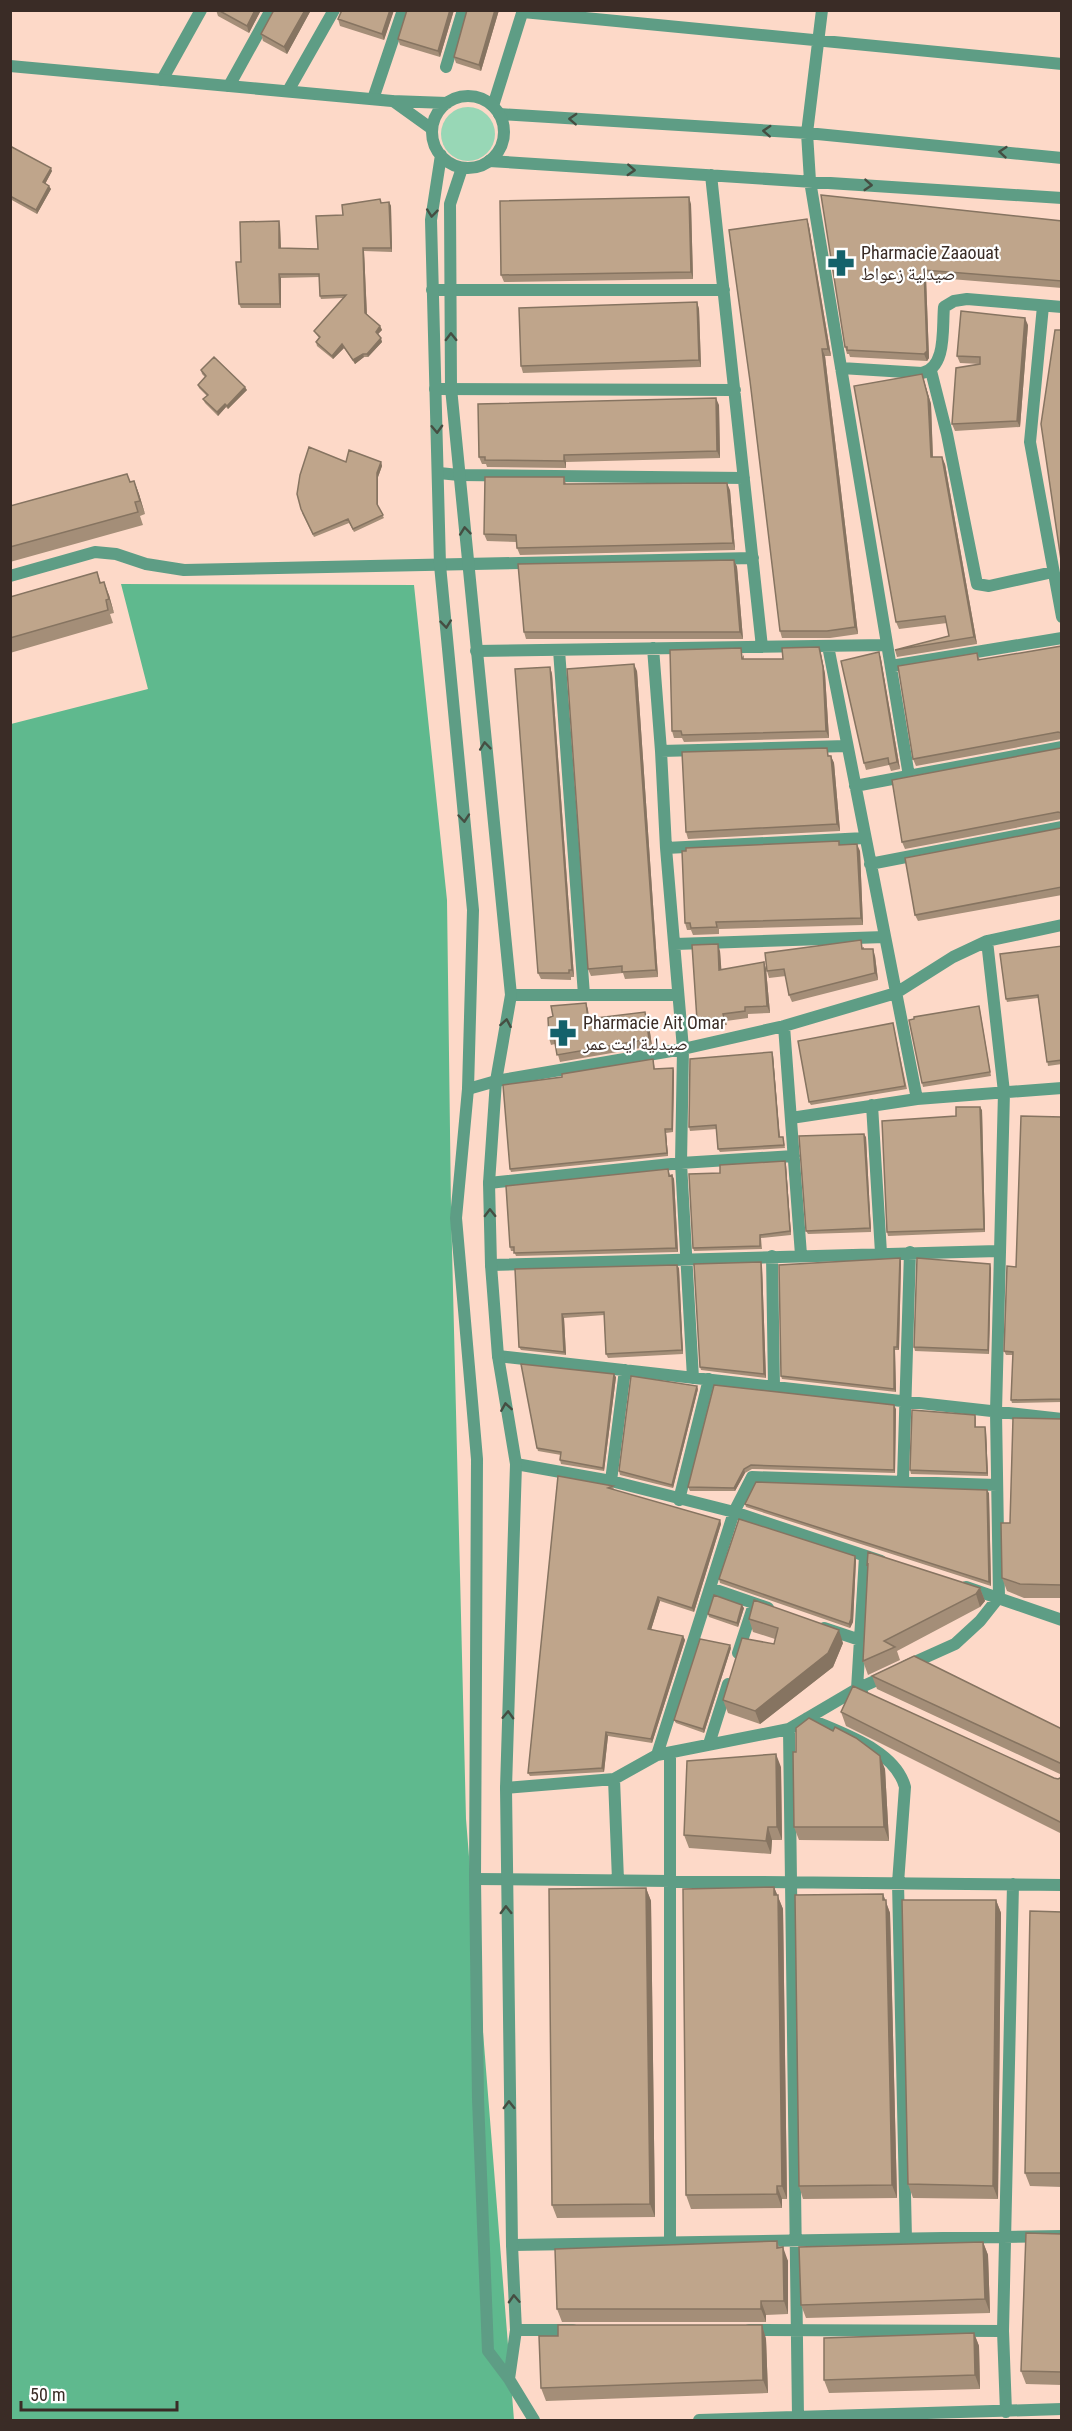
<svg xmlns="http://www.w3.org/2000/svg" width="1072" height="2431" viewBox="0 0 1072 2431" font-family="'Roboto Condensed','Noto Naskh Arabic',sans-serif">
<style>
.green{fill:#98d7b6}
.forest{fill:#5fb98e}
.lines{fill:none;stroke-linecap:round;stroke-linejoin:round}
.minor{stroke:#5e9d85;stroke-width:12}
.tertiary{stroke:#5e9d85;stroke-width:12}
.wall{fill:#a48e78}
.shaded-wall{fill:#867461}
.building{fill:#bfa58b;stroke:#867461;stroke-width:1.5}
.oneway{stroke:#454e42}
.labels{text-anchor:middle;stroke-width:4.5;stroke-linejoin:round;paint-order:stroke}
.poi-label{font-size:18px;fill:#3a2c26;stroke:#fff;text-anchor:start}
</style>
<rect width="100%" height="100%" fill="#fdd9c8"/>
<path class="green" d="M441 134a27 27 0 1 1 54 0a27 27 0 1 1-54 0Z"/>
<path class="forest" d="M121 584 414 585 447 900 451 1208 466 1819 514 2420H11V724L148 689Z"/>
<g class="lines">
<path class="minor" d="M822 10 807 133 810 181 909 776
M523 12 1062 64
M446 67 463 10
M162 80 201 10
M229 86 271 10
M288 91 334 10
M373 99 403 10
M493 106 523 10
M499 114 807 133 1062 158
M489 161 1062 198
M711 175 762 647
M432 290H724
M1043 306 1030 442 1062 617
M841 368 922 373C947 368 942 328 944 307L954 301 967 299 1062 307
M931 371 947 434 977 584 989 586 1053 572
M435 389 735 390
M439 473 459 475 744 478
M10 576 95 552 116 554 146 564 184 570 753 558
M828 646 917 1099
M653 648 661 751 666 848 683 1049 681 1163 693 1378
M559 650 584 995
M476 651 887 645
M891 666 1062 638
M661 751 847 746
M855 786 1062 747
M666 848 865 838
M870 864 1062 827
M675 944 885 937
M511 995H678
M784 1026 801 1255
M468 1089 496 1081 683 1049 784 1026 896 993 953 957 987 941 1062 925
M872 1105 881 1253
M791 1118 917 1099 1062 1088
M489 1183 681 1163 794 1156
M772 1256 774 1387
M491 1265 998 1251
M498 1356 1062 1419
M516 1464 611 1481 734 1512 881 1561
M903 1480 910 1252
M611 1481 625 1370
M679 1500 709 1379
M966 1587 1062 1620
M710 1588 768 1608
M824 1628 860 1640
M738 1653 754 1604
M906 1666 955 1644 980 1621 999 1597 996 1412 1004 1092 987 941
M862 1691 857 1689 865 1556
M807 1718C840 1733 895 1749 905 1787L898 1883 906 2239
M789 1729 798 2417
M709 1744 728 1684
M657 1755 734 1512 752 1477 997 1485
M506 1788 614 1779
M475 1879 1062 1885
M618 1880 614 1779 657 1755 789 1729 857 1689 888 1675
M670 2242V1753
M512 2245 1062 2236
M516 2330H573
M749 2330 1003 2331
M1006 2412 1003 2331 1013 1884
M699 2420 1062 2409"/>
<path class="tertiary" d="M10 66 392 101 447 103
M432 132a36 36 0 1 1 72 0a36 36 0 1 1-72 0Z
M393 101 432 129
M441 155 431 220 440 565 473 910 468 1089 456 1218 477 1459 475 1879 478 2099 488 2351 509 2379 534 2420
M462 168 450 204 451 388 511 995 496 1081 489 1183 491 1265 498 1356 516 1464 506 1788 512 2245 516 2330 509 2379"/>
</g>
<path class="wall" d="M216 10H261L249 33 218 16Z
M274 10H311L287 54 263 41 261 34Z
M394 10 384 40 340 26 338 19Z
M454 10 440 57 400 45 398 39Z
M467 10H499L481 71 456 63 454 57Z
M10 146 52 171 45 184 51 189 37 214 10 199Z
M821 195 1062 221V288L926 277 929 358 927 361 850 357 849 354H847L845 347Z
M389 202 391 206 392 252 364 251 367 314 380 326 382 330 378 334 382 342 368 357H364L355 364 344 348 333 359 317 346 316 342 319 338 316 334 314 331 343 298 321 299 320 296 319 277 281 278V308H241L239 304 241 262 280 225 281 248 318 249 343 215 381 203Z
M691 204 693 279 504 282 501 275Z
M807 219 809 226 831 356H825L858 634 830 638H782L780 631Z
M697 302 699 309 701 367 523 373 521 366Z
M1028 325 1020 427 955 431 952 424 980 364 960 363 957 356Z
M201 370 247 390 228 409 226 407 218 416 205 403 203 399 207 396 199 388 198 385 205 377 202 374Z
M922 374 931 404 933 457 945 464 977 644 897 657 895 650 949 636 947 623 899 629 896 622Z
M719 405 720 458 566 462V468L487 467 486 464H482L479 457Z
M346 462H381L382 466 378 477V507L384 518 354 532 349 523 314 537 302 513Z
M127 474 130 482 134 481 139 494 145 514 140 516 143 525 10 562V506Z
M564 477 566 484 730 490 735 550 520 555 517 548V542L487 541 484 534Z
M734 560 737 567 743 639H526L524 632Z
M97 572 101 583 109 595 114 613 110 614 113 623 10 653V597Z
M1062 646V739L916 766 913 759 977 653 980 660Z
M819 647 821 654 825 674 829 738 684 742 682 738H674L672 731 744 655V659H783Z
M879 652 881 659 900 769 891 771 889 765 866 770 864 763Z
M550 667 552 674 574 977H571V980L541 979 538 973Z
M637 671 658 977 625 979 623 973 591 976 588 969Z
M1062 748V819L905 849 902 842Z
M830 755 834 763 840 831 688 839 686 832Z
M1062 828V895L918 921 915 915Z
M839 841 840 845 860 851 863 925 719 929V934L693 935 691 930H687L685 923Z
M1062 946V1064L1048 1066 1038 998 1007 1002 1006 999Z
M864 947V949L875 956 878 980 792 1002 789 995 786 976 769 978 767 971Z
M720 951 721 970 764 962 766 969 770 1013 748 1014V1018L726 1021 727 1025 700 1026 697 1020Z
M586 1003 588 1010 589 1019H648L652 1046 560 1062 555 1044 551 1045 549 1038Z
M980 1010 991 1076 923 1087 922 1083Z
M894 1027 907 1089 811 1105 809 1102Z
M772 1052 773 1055 780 1137H783L785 1148 720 1152 718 1149 717 1129 690 1131 689 1127Z
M653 1059 655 1069 673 1068 674 1071 673 1132 666 1133 668 1156 511 1172 510 1169Z
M982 1110 985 1232 888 1236 887 1232 956 1116Z
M1062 1117V1402L1012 1403 1011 1400 1013 1355H1006L1004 1351 1016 1267Z
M866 1137 871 1232 808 1234 806 1231Z
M785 1161 786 1165 791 1235 761 1238 762 1249 694 1251 693 1248 720 1173Z
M669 1172 670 1175H672L674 1179 678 1252 516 1256 514 1251H511L510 1247Z
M900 1258 901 1262 899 1350H895L896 1392 782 1379 781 1376Z
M762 1266 766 1378 701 1370 700 1367Z
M679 1268 683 1354 608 1358 606 1354 604 1315 564 1318 566 1355 521 1350 519 1347 515 1269Z
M991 1268 989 1354 915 1351 914 1347Z
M616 1377 604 1471 561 1464 560 1460 561 1455 538 1451 537 1448Z
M698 1389 673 1488 620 1475 619 1471Z
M896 1409 895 1473 752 1469 745 1473 735 1491H690L688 1487Z
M975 1415 976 1418V1427H985L986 1430 988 1476 911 1474 910 1470Z
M1062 1419V1598H1024L1007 1591 1002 1578 1010 1523Z
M558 1476 613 1486 614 1490 720 1520 721 1524 694 1612 660 1601 651 1630 683 1636 685 1640 652 1743 608 1736 604 1772 530 1776 528 1773Z
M989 1493 991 1586 746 1507 745 1504Z
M855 1556 856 1560 853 1622 850 1628 720 1583 719 1579Z
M867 1566 980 1588 985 1601 980 1607 897 1651 900 1660 868 1675 863 1661 868 1568Z
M744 1608 738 1627 709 1617 708 1614Z
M749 1619 843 1643 833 1667 760 1724 728 1713 723 1700 774 1644 775 1639 753 1632Z
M731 1648 704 1733 676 1723 674 1720Z
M872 1676 1062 1729V1775L877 1689Z
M841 1712 1054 1778 1058 1779 1062 1777V1834L846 1726Z
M833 1731 885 1769 889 1841 799 1840 794 1827 796 1752Z
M781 1767 782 1840H772L771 1854 689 1848 684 1835Z
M774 1887 783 1909 787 2199H782V2208L691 2209 686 2195Z
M646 1888 651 1901 655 2217 557 2218 552 2205Z
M883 1894 890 1913 897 2198 803 2199 799 2186Z
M996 1900 1001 1913 998 2199 913 2198 908 2184Z
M1062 1912V2187L1030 2186 1025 2173Z
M1062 2234V2385L1026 2384 1021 2371Z
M777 2241 779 2247 788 2261V2314L766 2315V2322H562L557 2309Z
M983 2242 988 2255 990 2313 806 2318 801 2305Z
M762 2325 766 2339 768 2393 546 2401 541 2388 558 2336Z
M974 2333 979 2346 980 2389 829 2393 824 2380Z"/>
<path class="shaded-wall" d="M255 10H261L249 33 247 26Z
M305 10H311L287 54 284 47Z
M390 10H394L384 40 382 34Z
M450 10H454L440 57 438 51Z
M495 10H499L481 71 479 65Z
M51 168 52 171 44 186 43 182Z
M49 186 51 189 37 214 36 210Z
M689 197 691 204 693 279 691 272Z
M389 202 391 206 392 252 391 248Z
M807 219 809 226 831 356 828 349Z
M279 221 280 225 281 252 279 248Z
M363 248 364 251 367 317 365 313Z
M924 270 926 277 929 358 927 361 924 354Z
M279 274 281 278V308L280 304Z
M697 302 699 309 701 367 699 360Z
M1025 318 1028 325 1020 427 1017 421Z
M380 326 382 330 377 335 376 332Z
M381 338 382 342 368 357 367 354Z
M342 344 344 348 333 359 332 356Z
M822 349 825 356 858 634 855 627Z
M363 354 364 357 355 364 353 360Z
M922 374 931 404 933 463 931 457Z
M245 387 247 390 228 409 227 406Z
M716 398 719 405 720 458 717 451Z
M225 404 226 407 218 416 217 412Z
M564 455 566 462V468L564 461Z
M942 457 945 464 977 644 974 637Z
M381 462 382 466 378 477V508L377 504V473Z
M134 481 139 494 145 514 140 501Z
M727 483 730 490 735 550 733 543Z
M734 560 737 567 743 639 740 632Z
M104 582 109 595 114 613 109 599Z
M819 647 821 654 825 674 829 738 826 731Z
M879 652 881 659 900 769 897 762Z
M634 664 637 671 658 977 656 970Z
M550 667 552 674 574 977 572 970Z
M831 756 834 763 840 831 837 824Z
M857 844 860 851 863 925 861 918Z
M718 944 720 951 722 977 719 970Z
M873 949 875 956 878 980 875 973Z
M764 962 766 969 770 1013 767 1006Z
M586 1003 588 1010 590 1026 588 1019Z
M645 1012 648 1019 652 1046 649 1039Z
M772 1052 773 1055 780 1141 779 1137Z
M673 1068 674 1071 673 1132 672 1129Z
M980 1107 982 1110 985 1232 984 1229Z
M665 1129 666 1133 668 1156 667 1153Z
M864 1134 866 1137 871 1232 870 1228Z
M785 1161 786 1165 791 1235 790 1231Z
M672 1175 674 1179 678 1252 676 1248Z
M900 1258 901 1262 899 1350 897 1347Z
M761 1262 762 1266 766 1378 764 1374Z
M990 1264 991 1268 989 1354 988 1350Z
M677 1265 679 1268 683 1354 682 1350Z
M562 1314 564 1318 566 1355 564 1352Z
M894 1347 895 1350 896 1392 894 1389Z
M614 1374 616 1377 604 1471 603 1468Z
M697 1386 698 1389 673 1488 672 1485Z
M894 1405 896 1409 895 1473 894 1470Z
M985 1427 986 1430 988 1476 987 1473Z
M744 1469 745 1473 735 1491 734 1488Z
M987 1490 989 1493 991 1586 989 1582Z
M720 1520 721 1524 694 1612 692 1608Z
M855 1556 856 1560 853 1622 850 1628 849 1624Z
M980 1588 985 1601 980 1607 976 1594Z
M658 1597 660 1601 650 1633 648 1629Z
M742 1605 744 1608 738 1627 737 1623Z
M839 1630 843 1643 833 1667 760 1724 755 1711Z
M683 1636 685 1640 652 1743 651 1739Z
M730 1645 731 1648 704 1733 703 1729Z
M606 1732 608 1736 604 1772 602 1768Z
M776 1754 781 1767 782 1840 777 1827Z
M880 1756 885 1769 889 1841 884 1827Z
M768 1827 772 1840 771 1854 766 1841Z
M774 1887 783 1909 787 2199 782 2186Z
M646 1888 651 1901 655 2217 650 2204Z
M883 1894 890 1913 897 2198 892 2185Z
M996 1900 1001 1913 998 2199 993 2186Z
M777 2186 782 2199V2208L777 2194Z
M983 2242 988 2255 990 2313 985 2299Z
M783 2247 788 2261V2314L784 2301Z
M761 2301 766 2315V2322L761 2309Z
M762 2325 766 2339 768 2393 763 2380Z
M974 2333 979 2346 980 2389 975 2375Z"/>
<path class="building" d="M218 10H255L247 26Z
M274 10H305L284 47 261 34Z
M342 10H390L382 34 338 19Z
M407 10H450L438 51 398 39Z
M467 10H495L479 65 454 57Z
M10 146 51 168 43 182 49 186 36 210 10 196Z
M821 195 1062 221V281L924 270 927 351 924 354 847 350V347H845Z
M689 197 691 272 501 275 500 201Z
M380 199 381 203 389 202 391 248H363L365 313 380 326 376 332 381 338 367 354H363L353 360 342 344 332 356 316 342 320 337 314 331 346 295 320 296 319 274H279L280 304H239L236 262H241L240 222 279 221V248L318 249 316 216 343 215 342 205Z
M807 219 828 349H822L855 627 827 631H780L750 381 729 230Z
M697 302 699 360 521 366 519 308Z
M961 311 1025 318 1017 421 952 424 956 368 980 364V357L957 356Z
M1055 330H1062V567L1041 424Z
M214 357 245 387 227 406 225 404 217 412 203 399 208 395 198 385 206 376 201 370Z
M922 374 928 397 931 457H942L974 637 895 650 949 636 945 616 896 622 854 386Z
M716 398 717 451 564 455V461L485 460V457H479L478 404Z
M309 447 346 462 349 450 381 462 377 473V504L383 515 353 529 348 519 313 534 301 509 297 494 300 475Z
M127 474 130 482 134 481 140 501 135 502 138 512 10 547V506Z
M485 477H564V484L727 483 733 543 517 548 516 535 484 534Z
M734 560 740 632H524L518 564Z
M97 572 100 583 104 582 109 599 106 600 108 610 10 638V597Z
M1062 646V733L1058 732 913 759 898 666 977 653 978 660Z
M819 647 823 667 826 731 682 735 681 731H672L670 650 741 648 742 659H783L782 648Z
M879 652 897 762 889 764 888 758 864 763 841 661Z
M634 664 656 970 622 972V966L588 969 567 669Z
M550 667 572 970H569V973H538L515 669Z
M827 748 828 756H831L837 824 686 832 682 752Z
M1061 748 1062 813 1058 812 902 842 892 780Z
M1061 828 1062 887 915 915 905 858Z
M839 841V845L857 844 861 918 716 922 717 927 691 928 690 923H685L682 851H686V848Z
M861 940 862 949H873L875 973 789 995 784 969 767 971 765 953Z
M718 944 719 970 764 962 767 1006 745 1007V1011L723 1014 724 1018 697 1020 692 945Z
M1062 946V1060L1047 1062 1038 995 1006 999 1000 954Z
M586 1003 588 1019 645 1012 649 1039 557 1055 554 1037 549 1038 548 1018 553 1016 551 1006Z
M979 1006 990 1072 922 1083 909 1020 914 1019V1017Z
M893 1023 905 1086 809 1102 798 1041Z
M772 1052 779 1137H783L784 1145 718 1149 716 1125 689 1127 690 1059Z
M653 1059 654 1069 673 1068 672 1129H665L667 1153 510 1169 503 1085 562 1077V1074Z
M956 1107H980L984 1229 887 1232 882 1121 956 1116Z
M1021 1116 1062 1117V1399L1011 1400 1013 1352 1004 1351 1007 1266 1016 1267Z
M864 1134 870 1228 806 1231 799 1136Z
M785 1161 790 1231 760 1235V1246L693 1248 689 1174 720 1173V1165Z
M668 1169 669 1176 672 1175 676 1248 514 1253V1247H510L506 1186Z
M900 1258 897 1347H894V1389L781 1376 779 1265Z
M917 1258 990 1264 988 1350 914 1347Z
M761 1262 764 1374 700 1367 694 1264Z
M677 1265 682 1350 606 1354 604 1312 562 1314 564 1352 519 1347 515 1269Z
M521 1364 614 1374 603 1468 560 1460 561 1452 537 1448Z
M631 1376 697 1386 672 1485 619 1471Z
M714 1385 894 1405V1470L751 1465 744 1469 734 1488 688 1487Z
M912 1410 975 1415V1427H985L987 1473 910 1470Z
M1013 1418 1062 1419V1552L1061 1585 1020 1584 1002 1578 1001 1523H1010Z
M558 1476 613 1486 608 1488 720 1520 692 1608 658 1597 648 1629 683 1636 651 1739 606 1732 602 1768 528 1773Z
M756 1482 987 1490 989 1582 745 1504Z
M739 1519 855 1556 851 1619 849 1624 719 1579Z
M868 1552 980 1588 976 1594 884 1641 895 1647 863 1661 868 1563 867 1566Z
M714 1595 742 1605 737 1623 708 1614Z
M754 1600 839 1630 828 1653 755 1711 723 1700 742 1638 774 1644 778 1628 749 1619Z
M700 1639 730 1645 703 1729 674 1720Z
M914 1656 1062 1729V1764L872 1676Z
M853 1686 1054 1778 1058 1779 1062 1777V1823L841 1712Z
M809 1718 833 1731 835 1727 856 1738 880 1756 884 1827H794L793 1752H796V1728Z
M776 1754 777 1827H768L766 1841 684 1835 687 1761Z
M774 1887V1895H778L782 2186H777V2194L686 2195 683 1889Z
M646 1888 650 2204 552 2205 549 1889Z
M883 1894V1900H886L892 2185 799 2186 795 1895Z
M902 1900H996L993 2186 908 2184Z
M1030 1911 1062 1912V2173H1025Z
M1026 2233 1062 2234V2372L1021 2371Z
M777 2241V2248L783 2247 784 2301H761V2309H557L555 2249Z
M983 2242 985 2299 801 2305 799 2247Z
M558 2325H762L763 2380 541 2388 539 2336H558Z
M974 2333 975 2375 824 2380V2338Z"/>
<defs><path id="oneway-chevron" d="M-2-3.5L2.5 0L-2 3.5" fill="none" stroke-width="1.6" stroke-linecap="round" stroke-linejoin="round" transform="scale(1.5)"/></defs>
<g class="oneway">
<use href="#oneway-chevron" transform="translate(573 119) rotate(-177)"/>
<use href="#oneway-chevron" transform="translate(767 131) rotate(-177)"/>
<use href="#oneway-chevron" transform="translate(1003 152) rotate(-175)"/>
<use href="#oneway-chevron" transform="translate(631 170) rotate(3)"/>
<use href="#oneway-chevron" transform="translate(868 185) rotate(4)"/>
<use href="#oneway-chevron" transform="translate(432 213) rotate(96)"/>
<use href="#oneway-chevron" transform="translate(451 337) rotate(-91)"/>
<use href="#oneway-chevron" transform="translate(437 429) rotate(88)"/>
<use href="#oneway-chevron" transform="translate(465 531) rotate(-96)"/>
<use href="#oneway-chevron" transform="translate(446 624) rotate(84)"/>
<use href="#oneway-chevron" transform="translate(485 746) rotate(-96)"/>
<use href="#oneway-chevron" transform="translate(464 818) rotate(85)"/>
<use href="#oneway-chevron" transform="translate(506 1023) rotate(-80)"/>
<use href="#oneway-chevron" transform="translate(490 1213) rotate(-91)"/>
<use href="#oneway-chevron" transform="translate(506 1407) rotate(-99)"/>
<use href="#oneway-chevron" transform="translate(508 1715) rotate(-88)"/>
<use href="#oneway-chevron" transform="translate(506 1910) rotate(-91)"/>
<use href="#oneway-chevron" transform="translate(509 2105) rotate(-91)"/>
<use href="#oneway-chevron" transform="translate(514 2299) rotate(-93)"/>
</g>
<defs>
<symbol id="pharmacy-bare" viewBox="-9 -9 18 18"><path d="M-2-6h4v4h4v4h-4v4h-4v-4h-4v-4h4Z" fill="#14626b" stroke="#fff" stroke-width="2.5" paint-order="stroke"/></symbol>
</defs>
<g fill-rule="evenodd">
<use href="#pharmacy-bare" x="822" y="244" width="38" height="38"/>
<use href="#pharmacy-bare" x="544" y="1014" width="38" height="38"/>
</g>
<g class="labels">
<g class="poi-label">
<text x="861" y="259">Pharmacie Zaaouat<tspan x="861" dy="21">صيدلية زعواط</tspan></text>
<text x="583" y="1029">Pharmacie Ait Omar<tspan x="583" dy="21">صيدلية ايت عمر</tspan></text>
</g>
</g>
<rect width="1072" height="2431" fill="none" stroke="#3a2c26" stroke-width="24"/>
<path d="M21 2401v9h156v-9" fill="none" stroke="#3a2c26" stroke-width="3"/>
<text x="30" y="2401" font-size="18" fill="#3a2c26" stroke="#ffffff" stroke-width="4.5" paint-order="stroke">50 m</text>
</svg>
